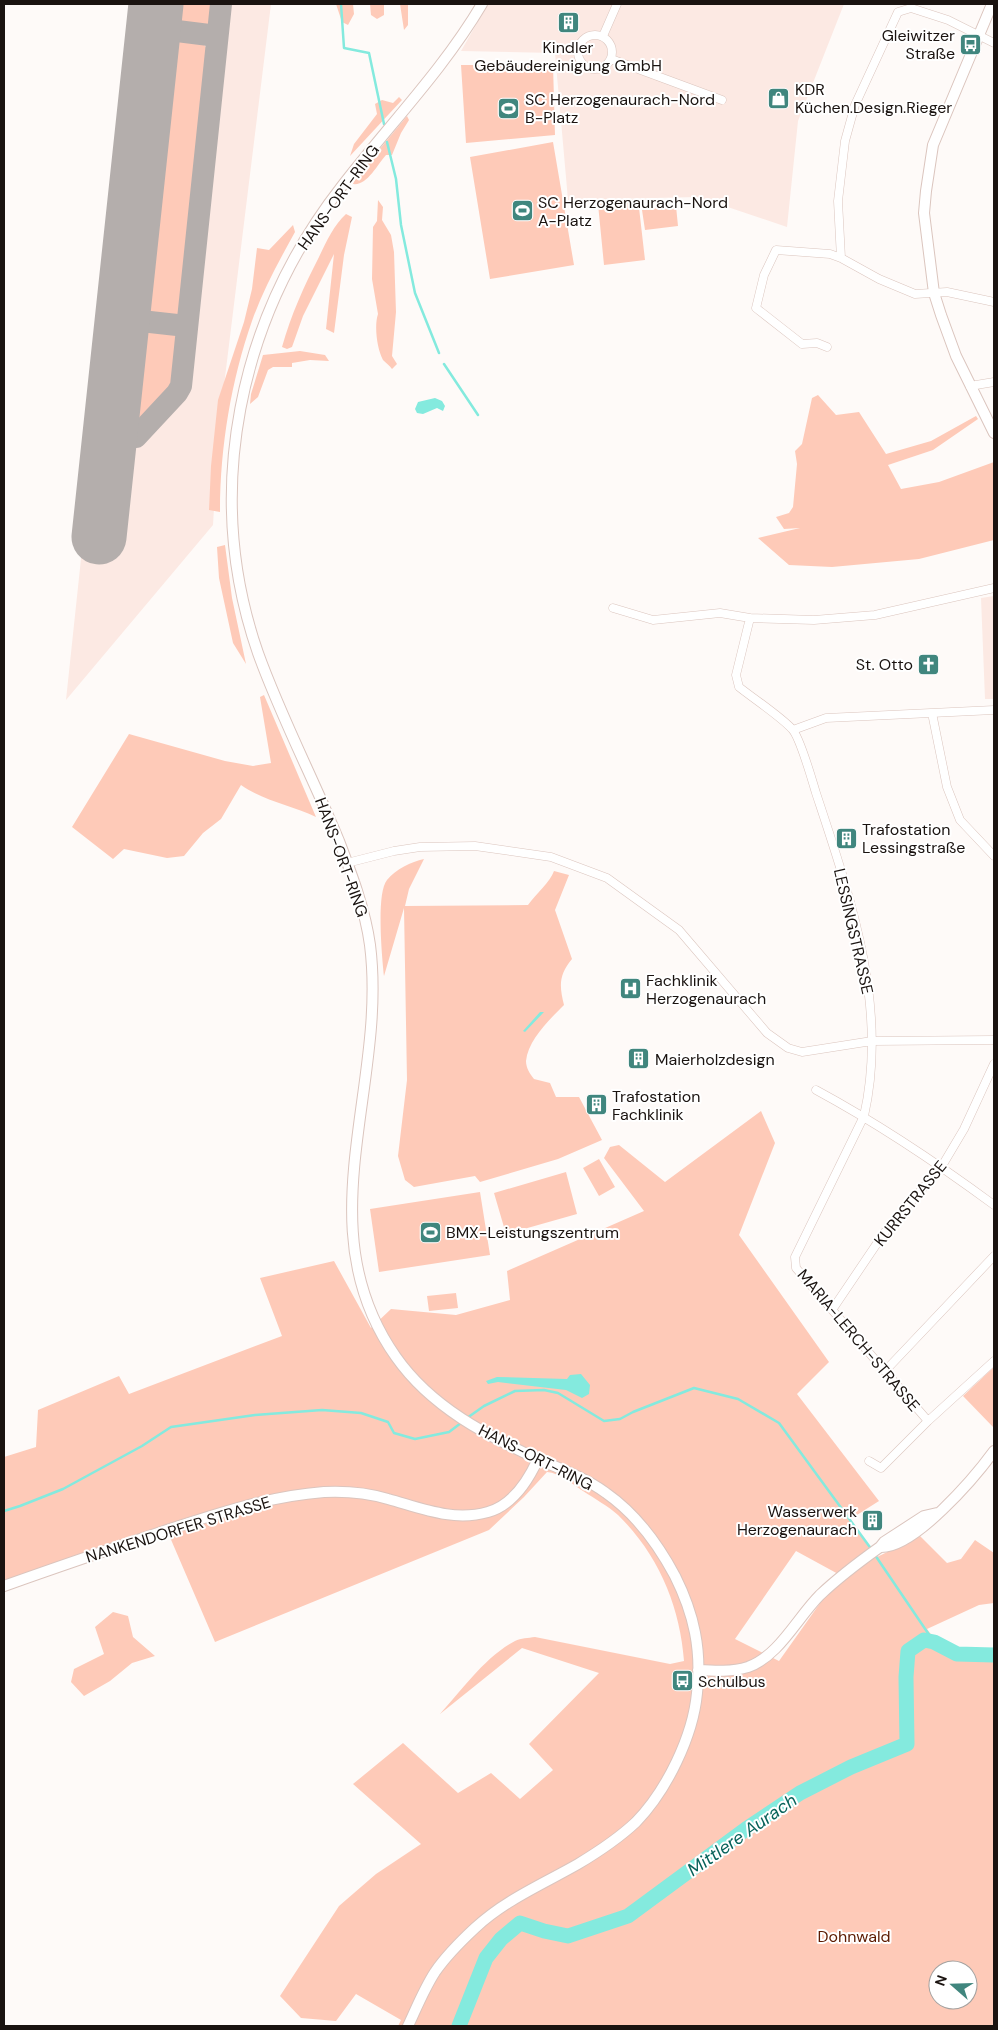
<svg xmlns="http://www.w3.org/2000/svg" width="998" height="2030" viewBox="0 0 998 2030" font-family="'DM Sans',sans-serif">
<style>
.built{fill:#fce9e3}
.green{fill:#fecab8;fill-rule:evenodd}
.water{fill:#84eade}
.lines{fill:none;stroke-linecap:round;stroke-linejoin:round}
.stream{stroke:#84eade;stroke-width:2.5}
.river{stroke:#84eade;stroke-width:15}
.taxiway{stroke:#b4aeac;stroke-width:22}
.runway{stroke:#b4aeac;stroke-width:55}
.street-casing{stroke:#dbc5be;stroke-width:9}
.secondary-casing{stroke:#dbc5be;stroke-width:12}
.street{stroke:#fff;stroke-width:8}
.secondary{stroke:#fff;stroke-width:10}
.labels{text-anchor:middle;stroke-width:4;stroke-linejoin:round;paint-order:stroke}
.poi-label{font-size:16px;fill:#1a1310;stroke:#fff;text-anchor:start}
.street-label{font-size:16px;fill:#1a1310;stroke:#fff}
.park-label{font-size:16px;fill:#5c1a00;stroke:#fff}
.water-label{font-size:18px;font-style:italic;fill:#07625a;stroke:#fff}
</style>
<rect width="100%" height="100%" fill="#fefaf8"/>
<path class="built" d="M140 4H271L219 426 213 525 66 700Z
M488 4H844L798 121 787 227 698 197 568 200 555 53 461 51Z
M994 596V699H985L981 598Z"/>
<path class="green" d="M169 4H216L215 16 206 28C184 33 173 26 169 4Z
M336 4H353L354 14 348 25 342 22Z
M370 4H384V15L377 19 371 15Z
M400 4H408V25L404 30Z
M186 38C199 39 207 44 210 57L186 302C179 330 144 324 138 296L162 60C167 47 173 41 186 38Z
M461 65H553L555 135 466 143Z
M399 97 402 100 350 156 354 144 377 114 375 104 382 100 393 103Z
M407 116 409 120 401 133 392 155H386C377 165 367 186 353 184L355 179Z
M553 142 574 265 490 279 470 157Z
M638 199 645 260 604 265 598 204Z
M378 200 383 207 382 220 391 235 394 252 396 312 392 356 397 364 392 369C390 366 386 363 383 360 377 349 374 326 378 314L372 279 373 227 377 221Z
M676 206 678 226 645 230 642 210Z
M346 214 352 217 344 255 334 333 326 329 334 254 303 316 292 347 287 349 282 347C291 315 304 286 319 257 326 242 334 225 346 214Z
M293 225 295 232C279 261 263 290 252 321 231 381 220 448 220 512L209 510 211 466 218 400 244 322 252 289 257 248 269 250Z
M152 329C182 330 180 342 178 367 178 375 178 384 174 390 165 402 152 413 142 424H134C130 420 128 416 127 410 125 400 132 349 136 340 140 334 146 331 152 329Z
M300 351 325 355 329 361 310 360 292 363V367H273L268 370 258 397 250 404 251 394 263 355Z
M818 395 836 415 859 412 886 454 931 441 976 416 978 419 933 450 888 465 901 489 939 482 994 462V540L919 559 832 567 789 565 758 538 800 528 784 529 776 517 789 513 793 507 797 464 795 451 802 444 812 398Z
M225 545 232 598 246 664 233 643 219 578 217 547Z
M264 695 316 817C291 805 264 801 241 785L221 819 203 833 184 856 167 858 124 849 113 859 72 827 129 734 225 761 253 766 271 763 260 697Z
M424 859 409 889 405 906 528 905C536 894 550 882 554 871L569 875 555 910 572 959C559 975 559 985 564 1005 550 1019 528 1040 526 1061 526 1068 530 1074 534 1079L550 1083 556 1097H579L602 1140 558 1159 480 1182 475 1176 414 1187 405 1180 398 1156 407 1080 404 908 384 976C382 957 376 893 387 880 396 869 411 862 424 859Z
M761 1111 775 1143 739 1235 829 1362 797 1394 879 1501 849 1520 877 1557 920 1536 947 1563 961 1559 975 1540 994 1553V1603L979 1605 927 1629C946 1655 965 1655 994 1653V2026H398L401 2020 356 1994 336 2021 301 2018 280 1996 339 1906 376 1874 421 1844 353 1784 403 1743 458 1793 491 1773 520 1799 553 1770 529 1744 599 1673 522 1648 440 1714C462 1690 485 1657 515 1641 521 1638 528 1638 535 1637L670 1664 684 1661C680 1606 658 1554 618 1515 608 1506 595 1499 583 1491 572 1484 560 1473 547 1472L524 1497 489 1530 215 1642 169 1535 4 1588V1457L36 1447 38 1410 119 1376 129 1394 282 1336 260 1278 334 1261 371 1328 391 1309 456 1315 510 1300 507 1271 644 1211 604 1158 610 1147 619 1145 665 1182ZM796 1551 840 1575 779 1661 735 1639ZM938 1970H968V2000H938Z
M599 1159 615 1187 599 1196 583 1168Z
M566 1172 577 1214 506 1234 494 1193Z
M480 1192 490 1255 379 1272 370 1209Z
M456 1293 458 1308 429 1311 427 1296Z
M994 1367V1428L963 1396Z
M113 1612 128 1616 133 1637 155 1656 132 1663 110 1681 84 1696 71 1682 74 1669 104 1654 95 1627Z"/>
<path class="water" d="M435 398 442 401 445 406 443 411 437 408 423 414 417 413 415 409 418 402Z
M540 1012H544L525 1032 523 1031Z
M581 1374 590 1385 589 1394 582 1398 566 1390 498 1382 488 1384 486 1381 497 1377 567 1379 570 1375Z"/>
<g class="lines">
<path class="stream" d="M341 4 344 48 369 53 384 124
M387 142 396 179 401 225 415 293 439 353
M444 364 478 415
M467 1418 484 1406 515 1391 544 1390 558 1393 604 1421 620 1419 633 1412 694 1388 738 1399 779 1423 872 1550
M4 1511 20 1506 63 1489 142 1446 171 1427 255 1415 322 1410 361 1413 388 1422 394 1433 415 1439 449 1432 461 1423
M875 1555 934 1642"/>
<path class="river" d="M459 2026 486 1958 501 1939 520 1923 544 1931 568 1936 628 1916 746 1829 800 1793 851 1767 907 1744 906 1677 908 1651 924 1640 934 1642 957 1654 994 1655"/>
<path class="taxiway" d="M153 28 217 36
M123 319 186 326
M110 437H136L177 393 181 386 221 4"/>
<path class="runway" d="M99 537 156 4"/>
<defs>
<path id="street" d="M578 52a17 17 0 1 1 34 0a17 17 0 1 1-34 0Z
M603 36 617 4
M611 59 722 100
M841 258 838 201 845 141 855 105 898 12 911 8 948 20 994 43
M827 347 817 343 802 344 756 308 764 275 776 250 830 254 841 258 879 279 915 294 947 292 994 302
M970 386 994 382
M613 608 653 620 720 613 750 618 814 620 875 615 994 588
M750 618 736 675 739 687C754 699 780 716 792 729 800 737 812 780 816 793 850 896 889 1007 864 1116L795 1257 796 1268 928 1421
M932 713 947 787 960 820 994 856
M793 730 826 718 994 710
M347 863 394 851 420 847 475 846 551 857 607 878 679 930 767 1033 788 1048 802 1052 872 1041 994 1040
M816 1090C879 1124 937 1163 994 1205
M832 1310 884 1233 942 1166 964 1129 994 1064
M886 1370 994 1256
M869 1461 881 1468 928 1421 994 1361"/>
<path id="secondary" d="M992 4 933 145 926 191 924 213 934 293 941 315 956 356 994 433
M880 1547C914 1549 975 1477 994 1451
M4 1586C60 1566 116 1547 173 1528 222 1512 271 1496 324 1492 345 1491 368 1493 388 1499 421 1508 453 1522 488 1512 513 1505 528 1481 538 1459
M698 1670C715 1671 732 1672 748 1667 779 1656 797 1618 820 1595 839 1577 859 1562 880 1547L884 1542 924 1516 937 1513
M408 2026C416 2009 424 1989 435 1972 446 1956 461 1941 475 1928 505 1900 543 1884 578 1864 598 1852 619 1838 636 1822 667 1790 693 1736 697 1693 702 1650 694 1614 675 1576 658 1544 636 1514 606 1493 587 1479 564 1470 542 1461 487 1436 431 1407 396 1357 304 1227 388 1087 370 945 365 909 352 875 339 841 313 778 281 717 258 653 202 492 239 318 342 186 389 125 443 70 482 4"/>
</defs>
<use href="#street" class="street-casing"/>
<use href="#secondary" class="secondary-casing"/>
<use href="#street" class="street"/>
<use href="#secondary" class="secondary"/>
</g>
<defs>
<symbol id="building-square" viewBox="-11 -11 22 22"><rect x="-9" y="-9" width="18" height="18" rx="4" fill="#40867e" stroke="#fff"/><path d="M-4-6H4V6H1V3H-1V6H-4ZM-2.5-4.3h1.7v1.8h-1.7ZM.8-4.3h1.7v1.8H.8ZM-2.5-1h1.7V.8h-1.7ZM.8-1h1.7V.8H.8Z" fill="#fff"/></symbol>
<symbol id="bus-square" viewBox="-11 -11 22 22"><rect x="-9" y="-9" width="18" height="18" rx="4" fill="#40867e" stroke="#fff"/><path d="M-5-6H5V4H4V6H2V4H-2V6H-4V4H-5ZM-3.5-4V0h7V-4ZM-3.5 1.2v1.5H-2V1.2ZM2 1.2v1.5H3.5V1.2Z" fill="#fff"/></symbol>
<symbol id="shop-square" viewBox="-11 -11 22 22"><rect x="-9" y="-9" width="18" height="18" rx="4" fill="#40867e" stroke="#fff"/><path d="M-5-2.5h2.3a2.7 3.5 0 0 1 5.4 0H5L5.5 6h-11ZM-1.5-2.5h3a1.5 2.3 0 0 0-3 0Z" fill="#fff"/></symbol>
<symbol id="stadium-square" viewBox="-11 -11 22 22"><rect x="-9" y="-9" width="18" height="18" rx="4" fill="#40867e" stroke="#fff"/><path d="M0-5a6.5 5 0 1 0 0 10a6.5 5 0 1 0 0-10ZM-3.5-1.8h7v3.6h-7Z" fill="#fff"/></symbol>
<symbol id="church-square" viewBox="-11 -11 22 22"><rect x="-9" y="-9" width="18" height="18" rx="4" fill="#40867e" stroke="#fff"/><path d="M-1.2-6h2.4v3.5h3.3v2.4h-3.3V6h-2.4V-.1h-3.3v-2.4h3.3Z" fill="#fff"/></symbol>
<symbol id="hospital-square" viewBox="-11 -11 22 22"><rect x="-9" y="-9" width="18" height="18" rx="4" fill="#40867e" stroke="#fff"/><path d="M-5-5h3v3.5h4V-5h3V5h-3V1.5h-4V5h-3Z" fill="#fff"/></symbol>
</defs>
<g fill-rule="evenodd">
<use href="#building-square" x="556" y="10" width="25" height="25"/>
<use href="#bus-square" x="958" y="32" width="25" height="25"/>
<use href="#shop-square" x="766" y="86" width="25" height="25"/>
<use href="#stadium-square" x="496" y="96" width="25" height="25"/>
<use href="#stadium-square" x="510" y="198" width="25" height="25"/>
<use href="#church-square" x="916" y="652" width="25" height="25"/>
<use href="#building-square" x="834" y="826" width="25" height="25"/>
<use href="#hospital-square" x="618" y="976" width="25" height="25"/>
<use href="#building-square" x="626" y="1046" width="25" height="25"/>
<use href="#building-square" x="584" y="1092" width="25" height="25"/>
<use href="#stadium-square" x="418" y="1220" width="25" height="25"/>
<use href="#building-square" x="860" y="1508" width="25" height="25"/>
<use href="#bus-square" x="670" y="1668" width="25" height="25"/>
</g>
<g class="labels">
<g class="poi-label">
<text x="955" y="41" text-anchor="end">Gleiwitzer<tspan x="955" dy="18">Straße</tspan></text>
<text x="568" y="53" text-anchor="middle">Kindler<tspan x="568" dy="18">Gebäudereinigung GmbH</tspan></text>
<text x="795" y="95">KDR<tspan x="795" dy="18">Küchen.Design.Rieger</tspan></text>
<text x="525" y="105">SC Herzogenaurach-Nord<tspan x="525" dy="18">B-Platz</tspan></text>
<text x="538" y="208">SC Herzogenaurach-Nord<tspan x="538" dy="18">A-Platz</tspan></text>
<text x="913" y="670" text-anchor="end">St. Otto</text>
<text x="862" y="835">Trafostation<tspan x="862" dy="18">Lessingstraße</tspan></text>
<text x="646" y="986">Fachklinik<tspan x="646" dy="18">Herzogenaurach</tspan></text>
<text x="655" y="1065">Maierholzdesign</text>
<text x="612" y="1102">Trafostation<tspan x="612" dy="18">Fachklinik</tspan></text>
<text x="446" y="1238">BMX-Leistungszentrum</text>
<text x="857" y="1517" text-anchor="end">Wasserwerk<tspan x="857" dy="18">Herzogenaurach</tspan></text>
<text x="698" y="1687">Schulbus</text>
</g>
<g class="street-label">
<text transform="translate(338 197) rotate(-54)" y="6">HANS-ORT-RING</text>
<text transform="translate(342 857) rotate(70)" y="6">HANS-ORT-RING</text>
<text transform="translate(854 931) rotate(77)" y="6">LESSINGSTRASSE</text>
<text transform="translate(910 1203) rotate(-51)" y="6">KURRSTRASSE</text>
<text transform="translate(859 1340) rotate(50)" y="6">MARIA-LERCH-STRASSE</text>
<text transform="translate(536 1457) rotate(27)" y="6">HANS-ORT-RING</text>
<text transform="translate(178 1529) rotate(-17)" y="6">NANKENDORFER STRASSE</text>
</g>
<g class="park-label">
<text x="854" y="1942">Dohnwald</text>
</g>
<g class="water-label">
<text transform="translate(742 1835) rotate(-35)" y="6">Mittlere Aurach</text>
</g>
</g>
<rect width="998" height="2030" fill="none" stroke="#1a1310" stroke-width="10"/>
<g transform="translate(953 1985) rotate(290)"><circle r="24" fill="#ffffff" stroke="#a3a19f"/>
<path d="M0-4L9 19L0 12L-9 19Z" fill="#40867e"/>
<text y="-8" font-size="14" font-weight="bold" text-anchor="middle" fill="#1a1310">N</text>
</g>
</svg>
